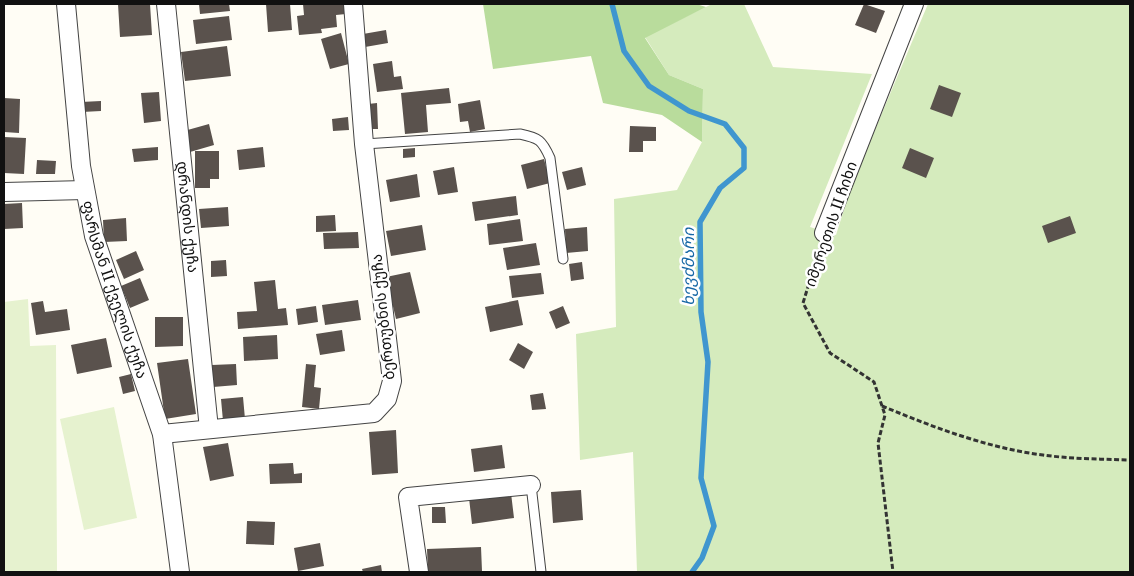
<svg xmlns="http://www.w3.org/2000/svg" width="1134" height="576" viewBox="0 0 1134 576" font-family="Merriweather,'Noto Sans Georgian',serif">
<style>
.green{fill:#d5ebbd}
.forest{fill:#b9dc9c}
.pitch{fill:#e6f2cf}
.lines{fill:none;stroke-linecap:round;stroke-linejoin:round}
.stream{stroke:#3f96cf;stroke-width:5.5}
.building{fill:#5a524d}
.lane-casing{stroke:#444;stroke-width:11}
.street-casing{stroke:#444;stroke-width:20}
.path{stroke:#333;stroke-width:3;stroke-dasharray:5 2.5;stroke-linecap:butt}
.lane{stroke:#fff;stroke-width:9}
.street{stroke:#fff;stroke-width:18}
.labels{text-anchor:middle;stroke-width:5;stroke-linejoin:round;paint-order:stroke}
.street-label{font-size:15px;fill:#111;stroke:#fff}
.water-label{font-size:16px;font-style:italic;fill:#1768a6;stroke:#fff}
</style>
<rect width="100%" height="100%" fill="#fffdf5"/>
<path class="green" d="M712 4H744L773 67 872 74 810 227 836 235 852 184 928 4H1130V572H637L633 452 580 460 576 334 616 327 614 199 677 190 702 142 703 89 669 75 645 37Z"/>
<path class="forest" d="M483 4H696L706 7 645 38 669 75 703 89 702 142 662 115 603 103 591 56 493 69Z"/>
<path class="pitch" d="M28 299 30 346 56 345 57 572H4V302Z
M114 407 137 518 84 530 60 419Z"/>
<g class="lines">
<path class="stream" d="M612 4 624 51 649 86 689 111 725 124 744 148V168L720 188 700 222 701 312 708 362 701 478 714 526 702 558 692 572"/>
</g>
<path class="building" d="M118 4H150L152 35 120 37Z
M199 4H229L230 11 200 14Z
M266 4H290L292 30 268 32Z
M303 4H346V14L336 15 337 27 321 29 322 33 299 35 297 16 304 15Z
M864 4 885 11 876 33 855 25Z
M229 16 232 40 196 44 193 20Z
M386 30 388 43 365 47 363 34Z
M341 33 349 64 330 69 321 39Z
M227 46 231 76 185 81 181 52Z
M392 61 394 77 401 76 403 89 377 92 373 64Z
M939 85 961 93 952 117 930 109Z
M449 88 451 103 426 105 428 132 405 134 401 93Z
M159 92 161 121 144 123 141 93Z
M4 98 20 99 19 133 4 132Z
M480 100 485 129 470 132 468 121 460 122 458 104Z
M101 101V111L82 112 81 102Z
M377 103 378 129H369L368 104Z
M348 117 349 130 333 131 332 119Z
M209 124 214 145 190 152 184 131Z
M630 126 656 127V141H643V152H629Z
M4 137 26 138 24 174 4 173Z
M158 147V160L134 162 132 149Z
M263 147 265 167 239 170 237 150Z
M415 148V157L403 158V149Z
M910 148 934 158 926 178 902 168Z
M195 151H219V179H210V188H195Z
M544 159 550 183 527 189 521 165Z
M37 160 56 161 55 174H36Z
M454 167 458 192 438 195 433 171Z
M582 167 586 185 567 190 562 172Z
M417 174 420 197 390 202 386 180Z
M516 196 518 215 475 221 472 202Z
M22 203 23 228 4 229V204Z
M228 207 229 226 201 228 199 209Z
M335 215 336 231 316 232V216Z
M1070 216 1076 233 1048 243 1042 226Z
M126 218 127 241 104 242 103 220Z
M520 219 523 241 489 245 487 224Z
M422 225 426 250 391 256 386 231Z
M587 227 588 251 566 253 565 229Z
M358 232 359 248 324 249 323 233Z
M536 243 540 265 507 270 503 248Z
M136 251 144 270 124 279 116 260Z
M226 260 227 276 211 277V261Z
M582 262 584 279 571 281 569 264Z
M410 272 420 313 396 319 386 277Z
M541 273 544 294 512 298 509 276Z
M140 278 149 300 130 308 121 286Z
M275 280 278 309 286 308 288 325 238 329 237 312 257 311 254 282Z
M358 300 361 320 325 325 322 305Z
M518 300 523 325 490 332 485 307Z
M43 301 45 312 67 309 70 330 36 335 31 303Z
M316 306 318 322 298 325 296 309Z
M563 306 570 323 556 329 549 312Z
M155 317H183V346L155 347Z
M342 330 345 351 320 355 316 334Z
M277 335 278 359 244 361 243 337Z
M106 338 112 367 77 374 71 345Z
M518 343 533 352 524 369 509 360Z
M188 359 196 414 165 419 157 363Z
M236 364 237 385 213 387 212 365Z
M306 364 316 365 314 387 321 388 319 409 302 407Z
M131 374 135 391 123 394 119 377Z
M543 393 546 409 532 410 530 395Z
M243 397 245 419 223 421 221 399Z
M396 430 398 473 372 475 369 432Z
M228 443 234 476 210 481 203 447Z
M502 445 505 468 474 472 471 449Z
M293 463 294 474 302 473V483L270 484 269 464Z
M581 490 583 520 553 523 551 492Z
M511 493 514 518 472 524 469 498Z
M432 507H445L446 523H432Z
M247 521 275 522 274 545 246 544Z
M320 543 324 566 298 571 294 548Z
M481 547 482 571 428 572 427 549Z
M381 565 382 572H363L362 569Z"/>
<g class="lines">
<defs>
<path id="lane" d="M364 144 520 134C539 138 542 140 550 158L563 259
M531 485 541 572"/>
<g id="street">
<path id="s1" d="M66 4 81 166 94 236 162 434 180 572"/>
<path id="s2" d="M166 4 209 429"/>
<path d="M4 192 85 190"/>
<path d="M824 233 914 4"/>
<path d="M162 434 374 413 387 399 392 381 364 144 353 4"/>
<path d="M419 572 408 497 531 485"/>
</g>
</defs>
<use href="#lane" class="lane-casing"/>
<use href="#street" class="street-casing"/>
<path class="path" d="M820 248 803 303 830 353 874 382 885 415 878 443 893 572
M882 406C933 427 987 448 1043 455 1071 459 1101 459 1130 460"/>
<use href="#lane" class="lane"/>
<use href="#street" class="street"/>
</g>
<g class="labels">
<g class="street-label">
<text dy="5" stroke="none"><textPath href="#s2" startOffset="214">დრანდის ქუჩა</textPath></text>
<text transform="translate(831 224) rotate(-71)" y="5">იმერეთის II ჩიხი</text>
<text dy="5" stroke="none"><textPath href="#s1" startOffset="291">ფარსმან II ქველის ქუჩა</textPath></text>
<text transform="translate(383 317) rotate(-96)" y="5">ბერთუბნის ქუჩა</text>
</g>
<g class="water-label">
<text transform="translate(688 267) rotate(-90)" y="6">ხევძმარი</text>
</g>
</g>
<rect width="1134" height="576" fill="none" stroke="#111111" stroke-width="10"/>
</svg>
